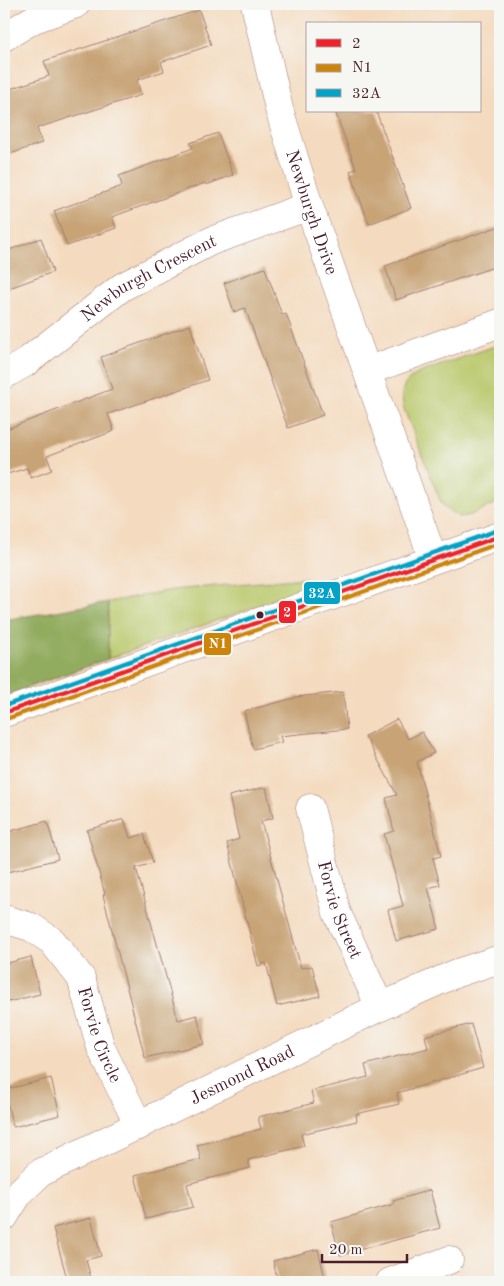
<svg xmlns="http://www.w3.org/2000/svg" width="504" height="1286" viewBox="0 0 504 1286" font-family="'Old Standard TT',serif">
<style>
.green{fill:#b9c86b;stroke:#82744b}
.forest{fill:#92ac5f;stroke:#6e6645}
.building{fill:#c7a376}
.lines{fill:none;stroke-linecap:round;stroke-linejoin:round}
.minor-casing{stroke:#9f7c74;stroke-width:29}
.minor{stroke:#fff;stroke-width:28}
.bus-1-casing{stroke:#f6f6f2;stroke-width:8}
.bus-2-casing{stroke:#f6f6f2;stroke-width:8}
.bus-3-casing{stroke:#f6f6f2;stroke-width:8}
.bus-1{stroke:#ee232c;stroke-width:4}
.bus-2{stroke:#cc840b;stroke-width:4}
.bus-3{stroke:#04a2c6;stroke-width:4}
.bus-dot{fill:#4a1f2b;stroke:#f6f6f2;stroke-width:2}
.labels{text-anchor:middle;stroke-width:4.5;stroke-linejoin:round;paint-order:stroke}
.street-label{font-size:18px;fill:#4a1f2b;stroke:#f6f6f2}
.line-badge{stroke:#f6f6f2;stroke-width:2}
.badge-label{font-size:14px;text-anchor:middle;font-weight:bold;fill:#fff}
</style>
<rect width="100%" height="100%" fill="#f6f6f2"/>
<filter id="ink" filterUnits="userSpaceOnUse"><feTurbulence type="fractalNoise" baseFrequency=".02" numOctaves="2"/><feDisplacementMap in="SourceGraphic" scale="10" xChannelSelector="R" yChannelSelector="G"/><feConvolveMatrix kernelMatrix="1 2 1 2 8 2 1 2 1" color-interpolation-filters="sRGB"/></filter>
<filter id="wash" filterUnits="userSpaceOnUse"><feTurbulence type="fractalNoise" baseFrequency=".0096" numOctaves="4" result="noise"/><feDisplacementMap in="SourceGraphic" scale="20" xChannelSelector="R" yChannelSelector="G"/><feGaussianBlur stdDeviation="1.12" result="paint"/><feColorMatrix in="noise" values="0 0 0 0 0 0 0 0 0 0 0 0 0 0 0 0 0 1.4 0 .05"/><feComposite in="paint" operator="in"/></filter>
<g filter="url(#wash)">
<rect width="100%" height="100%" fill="#f4dabe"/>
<path class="green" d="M500 344V501L471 515 460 517 447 510 441 503 404 409C399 390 403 382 419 373Z
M305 578 315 586 108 659V602L171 590Z"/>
<path class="forest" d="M108 602V659L4 696V620Z"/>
<g id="blocks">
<path class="building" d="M199 10 211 45 161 62 164 71 137 80 141 95 37 128 42 143 10 154 4 136V91L49 76 44 61Z
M335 111H376L411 208 369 224 350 171 356 169Z
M218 133 233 175 206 185 205 183 112 217 116 228 67 246 54 211 122 186 119 176 193 148 190 143Z
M500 226V265L396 300 385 266Z
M41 238 53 272 4 290V252Z
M265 268 282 315 286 314 323 415 288 428 245 308 234 312 224 283Z
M190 325 208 380 108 414 114 431 47 456 52 470 31 478 27 468 4 475V430L112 389 101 357Z
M343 692 347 729 280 736 282 742 253 749 244 711 295 698V697Z
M397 719 408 739 422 732 434 753 417 762 441 856 433 858 440 885 428 888 439 929 396 941 388 910 403 906 384 834 394 831 386 798 397 795 365 736Z
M266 787 273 818 261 821 301 968 312 966 320 996 277 1006 266 963 258 966 227 843 239 839 229 796Z
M124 819 130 838 144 834 153 863 136 868 178 1020 197 1015 204 1044 145 1058 103 895 105 894 87 830Z
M47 821 58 859 4 873V833Z
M31 957 40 994 4 1003V964Z
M471 1024 483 1068 397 1093 399 1104 356 1114 357 1121 301 1134 304 1146 248 1160 250 1168 187 1184 193 1207 146 1219 135 1175 201 1159 197 1145 261 1129 258 1117 314 1103 311 1091 368 1077 365 1065 428 1048 425 1036Z
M51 1078 60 1115 13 1127 4 1090Z
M430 1190 440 1228 340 1255 331 1222 394 1204 393 1201Z
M91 1218 101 1256 86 1260 92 1282H68L53 1228Z
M318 1249 326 1282H278L273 1261Z"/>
</g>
</g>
<g filter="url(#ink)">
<use href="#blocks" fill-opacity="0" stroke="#9f7c74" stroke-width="1"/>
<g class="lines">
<defs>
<g id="minor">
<path id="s1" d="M255 4 279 109 309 206 433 559"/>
<path d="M4 37 34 19 76 4"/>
<path d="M367 371 500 323"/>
<path id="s2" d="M4 375 25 363 122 287 211 241 309 206"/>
<path d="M4 713 500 536"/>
<path id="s3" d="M310 808 337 913 380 1007"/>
<path id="s4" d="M4 919 31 927 52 941 81 978 101 1048 139 1126"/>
<path id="s5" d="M4 1217 19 1193 40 1173 380 1007 457 973 500 959"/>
<path d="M390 1282 449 1260"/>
</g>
</defs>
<use href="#minor" class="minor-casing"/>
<use href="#minor" class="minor"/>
<defs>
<path id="bus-1" d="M4 713 500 536"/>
<path id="bus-2" d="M6 719 500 543"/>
<path id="bus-3" d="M4 706 498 530"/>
</defs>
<use href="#bus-1" class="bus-1-casing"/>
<use href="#bus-2" class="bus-2-casing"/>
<use href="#bus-3" class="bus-3-casing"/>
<use href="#bus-1" class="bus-1"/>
<use href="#bus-2" class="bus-2"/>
<use href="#bus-3" class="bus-3"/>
</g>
</g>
<circle class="bus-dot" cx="260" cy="615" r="4.5"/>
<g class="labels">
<g class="street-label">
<text dy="6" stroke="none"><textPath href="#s1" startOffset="216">Newburgh Drive</textPath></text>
<text dy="6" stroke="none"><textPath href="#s2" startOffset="175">Newburgh Crescent</textPath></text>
<text dy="6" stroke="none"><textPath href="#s3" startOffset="106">Forvie Street</textPath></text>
<text dy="6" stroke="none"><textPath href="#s4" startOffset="160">Forvie Circle</textPath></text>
<text dy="6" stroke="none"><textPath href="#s5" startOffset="282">Jesmond Road</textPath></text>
</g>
</g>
<g class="line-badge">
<rect x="303" y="581" width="38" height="24" rx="5" fill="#04a2c6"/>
<rect x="278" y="600" width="19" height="24" rx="5" fill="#ee232c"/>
<rect x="203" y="632" width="29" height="24" rx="5" fill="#cc840b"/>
</g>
<g class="badge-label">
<text x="322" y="598">32A</text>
<text x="287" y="617">2</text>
<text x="218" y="648">N1</text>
</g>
<rect width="504" height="1286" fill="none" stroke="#f6f6f2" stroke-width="20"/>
<rect x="306" y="22" width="175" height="90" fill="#f6f6f2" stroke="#b1a0a2"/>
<rect x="316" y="39" width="25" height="8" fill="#ee232c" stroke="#b1a0a2"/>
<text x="352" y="48" font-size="15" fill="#4a1f2b">2</text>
<rect x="316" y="64" width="25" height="8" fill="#cc840b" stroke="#b1a0a2"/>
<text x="352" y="72" font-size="15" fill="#4a1f2b">N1</text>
<rect x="316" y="89" width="25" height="8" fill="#04a2c6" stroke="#b1a0a2"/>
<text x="352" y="98" font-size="15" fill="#4a1f2b">32A</text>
<path d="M322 1254v8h85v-8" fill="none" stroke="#4a1f2b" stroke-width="2.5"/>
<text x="329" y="1254" font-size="15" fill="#4a1f2b" stroke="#f6f6f2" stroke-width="4" paint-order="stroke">20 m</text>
</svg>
